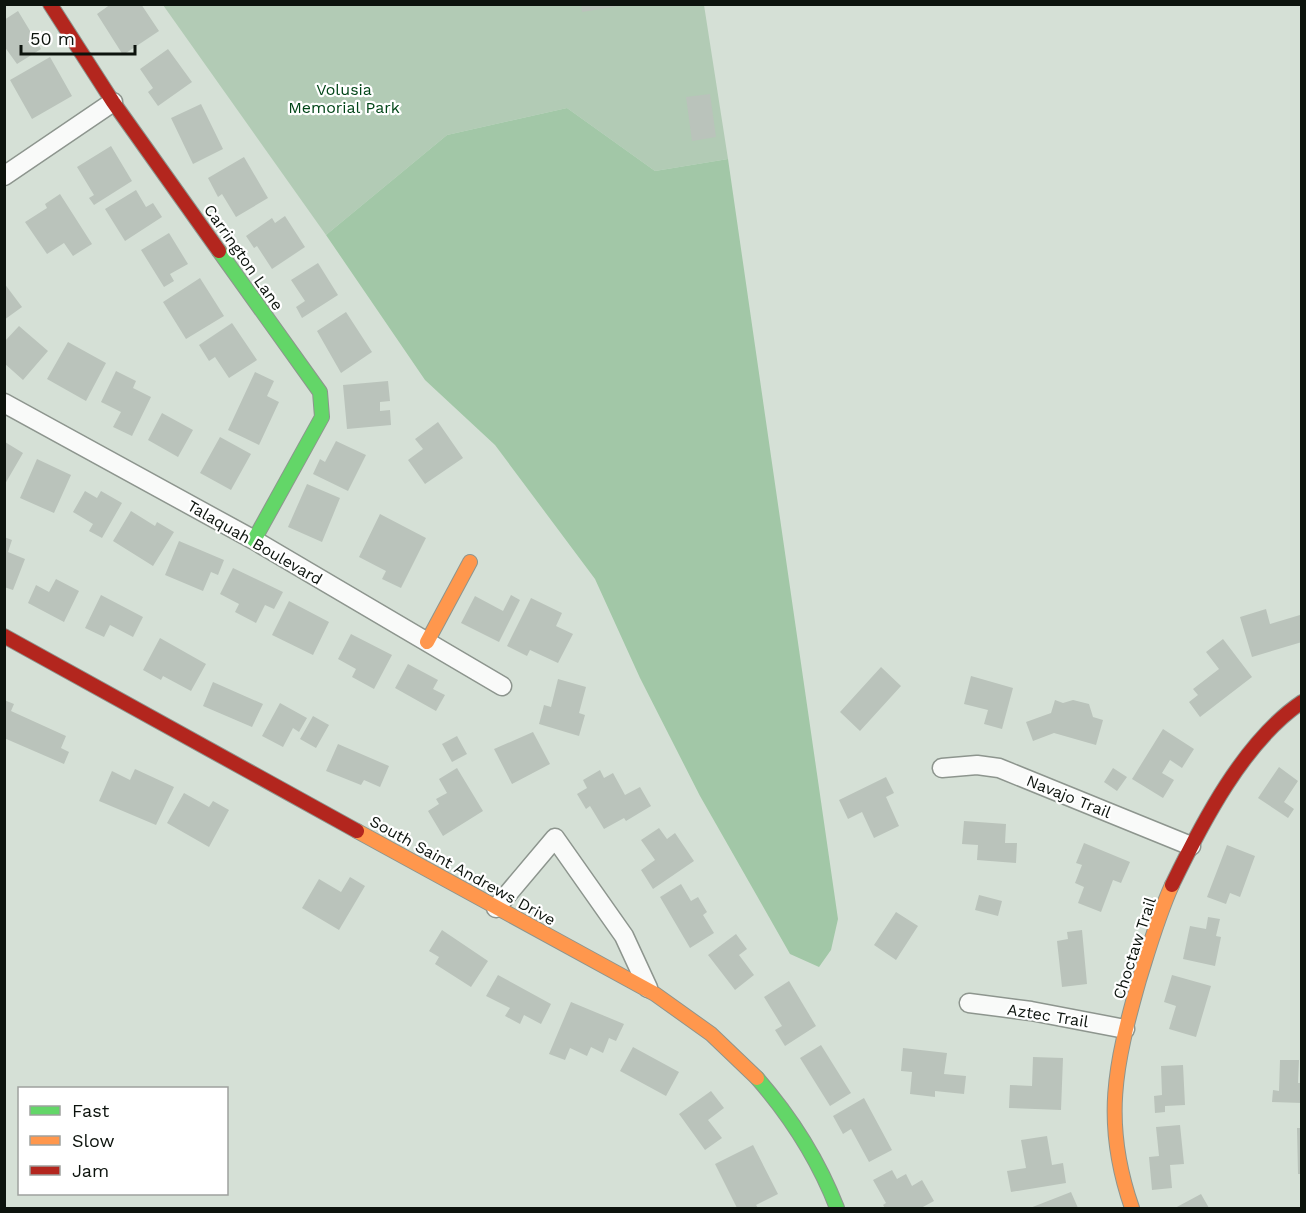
<svg xmlns="http://www.w3.org/2000/svg" width="1306" height="1213" viewBox="0 0 1306 1213" font-family="'Work Sans',sans-serif">
<style>
.green{fill:#b2cbb5}
.forest{fill:#a2c7a7}
.building{fill:#bac3bb}
.lines{fill:none;stroke-linecap:round;stroke-linejoin:round}
.street-casing{stroke:#8d958e;stroke-width:21}
.fast-casing{stroke:#8d958e;stroke-width:16}
.slow-casing{stroke:#8d958e;stroke-width:16}
.jam-casing{stroke:#8d958e;stroke-width:16}
.street{stroke:#f9faf9;stroke-width:18}
.fast{stroke:#63d668;stroke-width:14}
.slow{stroke:#ff974d;stroke-width:14}
.jam{stroke:#b3261e;stroke-width:14}
.labels{text-anchor:middle;stroke-width:4.5;stroke-linejoin:round;paint-order:stroke}
.park-label{font-size:16px;fill:#004517;stroke:#fff}
.street-label{font-size:16px;fill:#0c130d;stroke:#fff}
</style>
<rect width="100%" height="100%" fill="#d5e0d6"/>
<path class="green" d="M163 5H704L728 159 655 171 567 108 447 135 326 235Z"/>
<path class="forest" d="M567 108 655 171 728 159 838 919 831 950 819 967 790 954 700 796 640 678 595 579 495 445 425 380 326 235 447 135Z"/>
<path class="building" d="M111 4H141L159 31 123 55 97 14Z
M581 4H619V6L582 12Z
M18 11 41 49 17 64 4 46V20Z
M168 49 192 82 158 106 148 92 153 88 140 69Z
M50 57 72 96 32 119 10 80Z
M710 94 716 137 692 141 686 97Z
M201 104 223 149 193 164 171 118Z
M111 146 132 181 94 205 89 198 94 195 77 167Z
M244 157 268 198 236 217 222 194 218 197 208 178Z
M136 190 146 207 153 203 162 217 125 241 105 209Z
M60 194 92 244 73 256 64 243 47 254 25 222 47 208 45 204Z
M285 216 305 247 272 269 257 246 254 248 246 236 272 218 275 223Z
M169 233 188 264 170 274 174 281 164 287 141 250Z
M318 263 338 295 302 318 296 307 305 301 291 280Z
M200 278 224 316 186 339 163 302Z
M4 283 22 307 4 320Z
M346 312 372 352 341 373 317 331Z
M232 323 257 360 229 378 215 357 209 361 199 345Z
M19 326 48 351 23 380 4 363V342Z
M68 342 106 363 86 401 47 379Z
M116 371 136 381 133 388 151 397 132 436 113 427 121 412 101 402Z
M255 372 274 381 267 396 279 402 259 445 228 430Z
M388 381 390 401 380 402V411L390 410 391 425 347 429 343 385Z
M162 413 193 430 178 457 148 440Z
M438 422 463 458 425 484 408 460 423 449 415 439Z
M220 437 251 454 231 490 200 473Z
M336 441 366 455 348 491 313 474 320 459 325 462Z
M5 442 23 453 5 484Z
M37 459 71 475 54 513 20 498Z
M307 484 340 498 322 542 288 527Z
M85 491 97 498 101 491 122 503 102 538 89 531 93 524 73 512Z
M131 511 155 526 157 522 174 532 153 566 113 541Z
M380 514 426 538 401 588 382 579 386 571 359 557Z
M4 537 12 540 8 552 25 559 13 590 4 587Z
M179 541 224 560 218 575 211 572 203 591 165 575Z
M233 568 283 592 274 609 265 605 256 623 235 612 239 604 220 594Z
M56 579 79 591 64 622 28 603 36 585 49 592Z
M101 595 143 617 133 637 110 625 104 637 85 628Z
M511 595 520 600 499 642 461 623 475 596 503 611Z
M531 598 562 613 556 626 573 634 558 663 530 650 527 656 507 646Z
M289 601 329 622 313 655 272 635Z
M1266 609 1270 624 1300 615 1302 642 1252 657 1240 617Z
M351 634 392 655 374 689 352 677 356 669 338 659Z
M160 638 206 664 191 691 163 676 161 680 143 670Z
M1223 639 1252 677 1200 717 1189 702 1198 695 1193 689 1219 669 1206 652Z
M408 664 438 680 433 689 445 695 436 711 395 688Z
M881 667 901 686 860 731 840 712Z
M971 676 1013 688 1002 729 984 724 988 710 964 704Z
M558 679 586 687 579 713 585 715 579 736 539 724 544 705 551 707Z
M213 682 263 704 252 727 203 706Z
M4 700 14 704 11 711 66 736 61 748 69 752 64 764 4 738Z
M1055 700 1063 703 1073 700 1089 704 1093 717 1103 720 1096 745 1054 733 1033 741 1026 722 1051 713Z
M280 703 307 718 299 732 293 728 283 747 262 736Z
M313 716 329 725 316 748 300 739Z
M1163 729 1194 749 1182 768 1170 760 1162 773 1174 780 1163 798 1132 779Z
M533 732 550 764 512 784 494 749Z
M457 736 467 754 452 762 442 744Z
M338 744 389 766 380 787 364 780 361 785 326 771Z
M1279 767 1298 781 1284 802 1294 809 1288 818 1258 798Z
M457 768 483 811 443 836 428 811 439 804 436 799 447 793 439 779Z
M1113 768 1127 777 1117 791 1104 782Z
M135 769 174 787 156 825 99 801 112 771 130 780Z
M600 770 604 778 613 773 625 795 640 787 651 806 626 821 624 818 604 829 590 806 586 809 577 794 587 788 583 780Z
M886 777 894 793 886 797 899 826 874 838 862 812 848 819 839 800Z
M184 793 209 807 213 801 229 810 209 847 167 823Z
M964 821 1006 824 1005 843H1017L1016 863 977 860 978 845 962 844Z
M659 828 667 839 675 833 694 861 653 889 641 870 655 860 641 840Z
M1084 843 1130 862 1121 883 1113 880 1101 912 1078 903 1084 887 1075 883 1082 865 1076 863Z
M1227 845 1255 856 1240 897 1230 893 1226 904 1207 897Z
M350 877 365 886 339 930 302 908 319 879 341 892Z
M681 884 691 901 698 897 707 912 703 915 714 933 690 948 660 897Z
M979 895 1002 901 998 916 975 910Z
M896 912 918 926 896 960 874 945Z
M1208 917 1220 919 1216 936 1221 937 1215 966 1183 959 1190 926 1206 929Z
M442 930 488 961 471 987 435 964 439 957 429 951Z
M1082 930 1087 984 1062 987 1057 941 1068 939 1067 932Z
M736 934 747 949 739 955 754 975 735 990 708 955Z
M498 975 551 1004 541 1024 524 1015 520 1024 505 1016 510 1008 486 996Z
M1172 975 1211 986 1196 1037 1169 1029 1176 1006 1164 1002Z
M789 981 816 1026 785 1046 775 1030 782 1026 764 997Z
M571 1002 624 1024 616 1041 609 1038 603 1053 591 1047 587 1056 570 1048 565 1060 549 1054Z
M821 1045 851 1093 830 1106 800 1058Z
M633 1047 679 1072 666 1096 620 1071Z
M903 1048 947 1053 944 1074 966 1076 964 1094 935 1091V1097L910 1094 912 1072 901 1071Z
M1033 1057 1063 1058 1061 1110 1009 1108 1010 1085 1032 1086Z
M1280 1060H1299L1298 1083H1302V1103L1272 1102 1273 1090 1279 1091Z
M1183 1065 1185 1105 1165 1106V1112L1155 1113 1154 1096 1162 1095 1161 1066Z
M711 1091 724 1108 708 1120 722 1138 705 1150 679 1114Z
M864 1098 892 1150 869 1162 851 1129 843 1134 833 1116Z
M1180 1125 1184 1164 1170 1165 1172 1188 1152 1190 1149 1157 1159 1156 1156 1127Z
M1297 1128H1302V1174H1298Z
M1047 1136 1052 1165 1063 1163 1066 1183 1011 1192 1007 1171 1026 1168 1021 1140Z
M753 1145 778 1194 756 1205 758 1208H737L715 1164Z
M892 1170 897 1179 906 1174 912 1186 922 1180 934 1201 921 1208H885L883 1205 886 1203 873 1180Z
M1071 1192 1078 1208H1030Z
M1201 1194 1209 1208H1175Z"/>
<g class="lines">
<defs>
<path id="street" d="M4 176 113 102
M4 403 254 540 502 686
M942 768 977 765 999 768 1191 846
M496 908 555 838 624 936 648 988
M969 1003 1031 1011 1125 1029"/>
<path id="fast" d="M219 251 320 392 322 417 254 540
M757 1078C791 1117 818 1159 837 1208"/>
<path id="slow" d="M427 642 470 562
M357 831 655 994 711 1034 757 1078
M1132 1208C1102 1122 1115 1065 1139 980 1149 948 1158 916 1172 885"/>
<path id="jam" d="M50 4 113 102 219 251
M4 636 357 831
M1172 885C1202 823 1244 741 1302 702"/>
</defs>
<use href="#street" class="street-casing"/>
<use href="#fast" class="fast-casing"/>
<use href="#slow" class="slow-casing"/>
<use href="#jam" class="jam-casing"/>
<use href="#street" class="street"/>
<use href="#fast" class="fast"/>
<use href="#slow" class="slow"/>
<use href="#jam" class="jam"/>
</g>
<g class="labels">
<g class="park-label">
<text x="344" y="95">Volusia<tspan x="344" dy="18">Memorial Park</tspan></text>
</g>
<g class="street-label">
<text transform="translate(244 257) rotate(55)" y="6">Carrington Lane</text>
<text transform="translate(255 542) rotate(30)" y="6">Talaquah Boulevard</text>
<text transform="translate(1069 796) rotate(22)" y="6">Navajo Trail</text>
<text transform="translate(463 870) rotate(29)" y="6">South Saint Andrews Drive</text>
<text transform="translate(1134 948) rotate(-72)" y="6">Choctaw Trail</text>
<text transform="translate(1048 1015) rotate(9)" y="6">Aztec Trail</text>
</g>
</g>
<rect width="1306" height="1213" fill="none" stroke="#0c130d" stroke-width="12"/>
<rect x="18" y="1087" width="210" height="108" fill="#ffffff" stroke="#9ea19e" stroke-width="1.5"/>
<rect x="30" y="1106" width="30" height="9" fill="#63d668" stroke="#9ea19e" stroke-width="1.5"/>
<text x="72" y="1117" font-size="18" fill="#0c130d">Fast</text>
<rect x="30" y="1136" width="30" height="9" fill="#ff974d" stroke="#9ea19e" stroke-width="1.5"/>
<text x="72" y="1147" font-size="18" fill="#0c130d">Slow</text>
<rect x="30" y="1166" width="30" height="9" fill="#b3261e" stroke="#9ea19e" stroke-width="1.5"/>
<text x="72" y="1177" font-size="18" fill="#0c130d">Jam</text>
<path d="M21 45v9h114v-9" fill="none" stroke="#0c130d" stroke-width="3"/>
<text x="30" y="45" font-size="18" fill="#0c130d" stroke="#ffffff" stroke-width="4.5" paint-order="stroke">50 m</text>
</svg>
